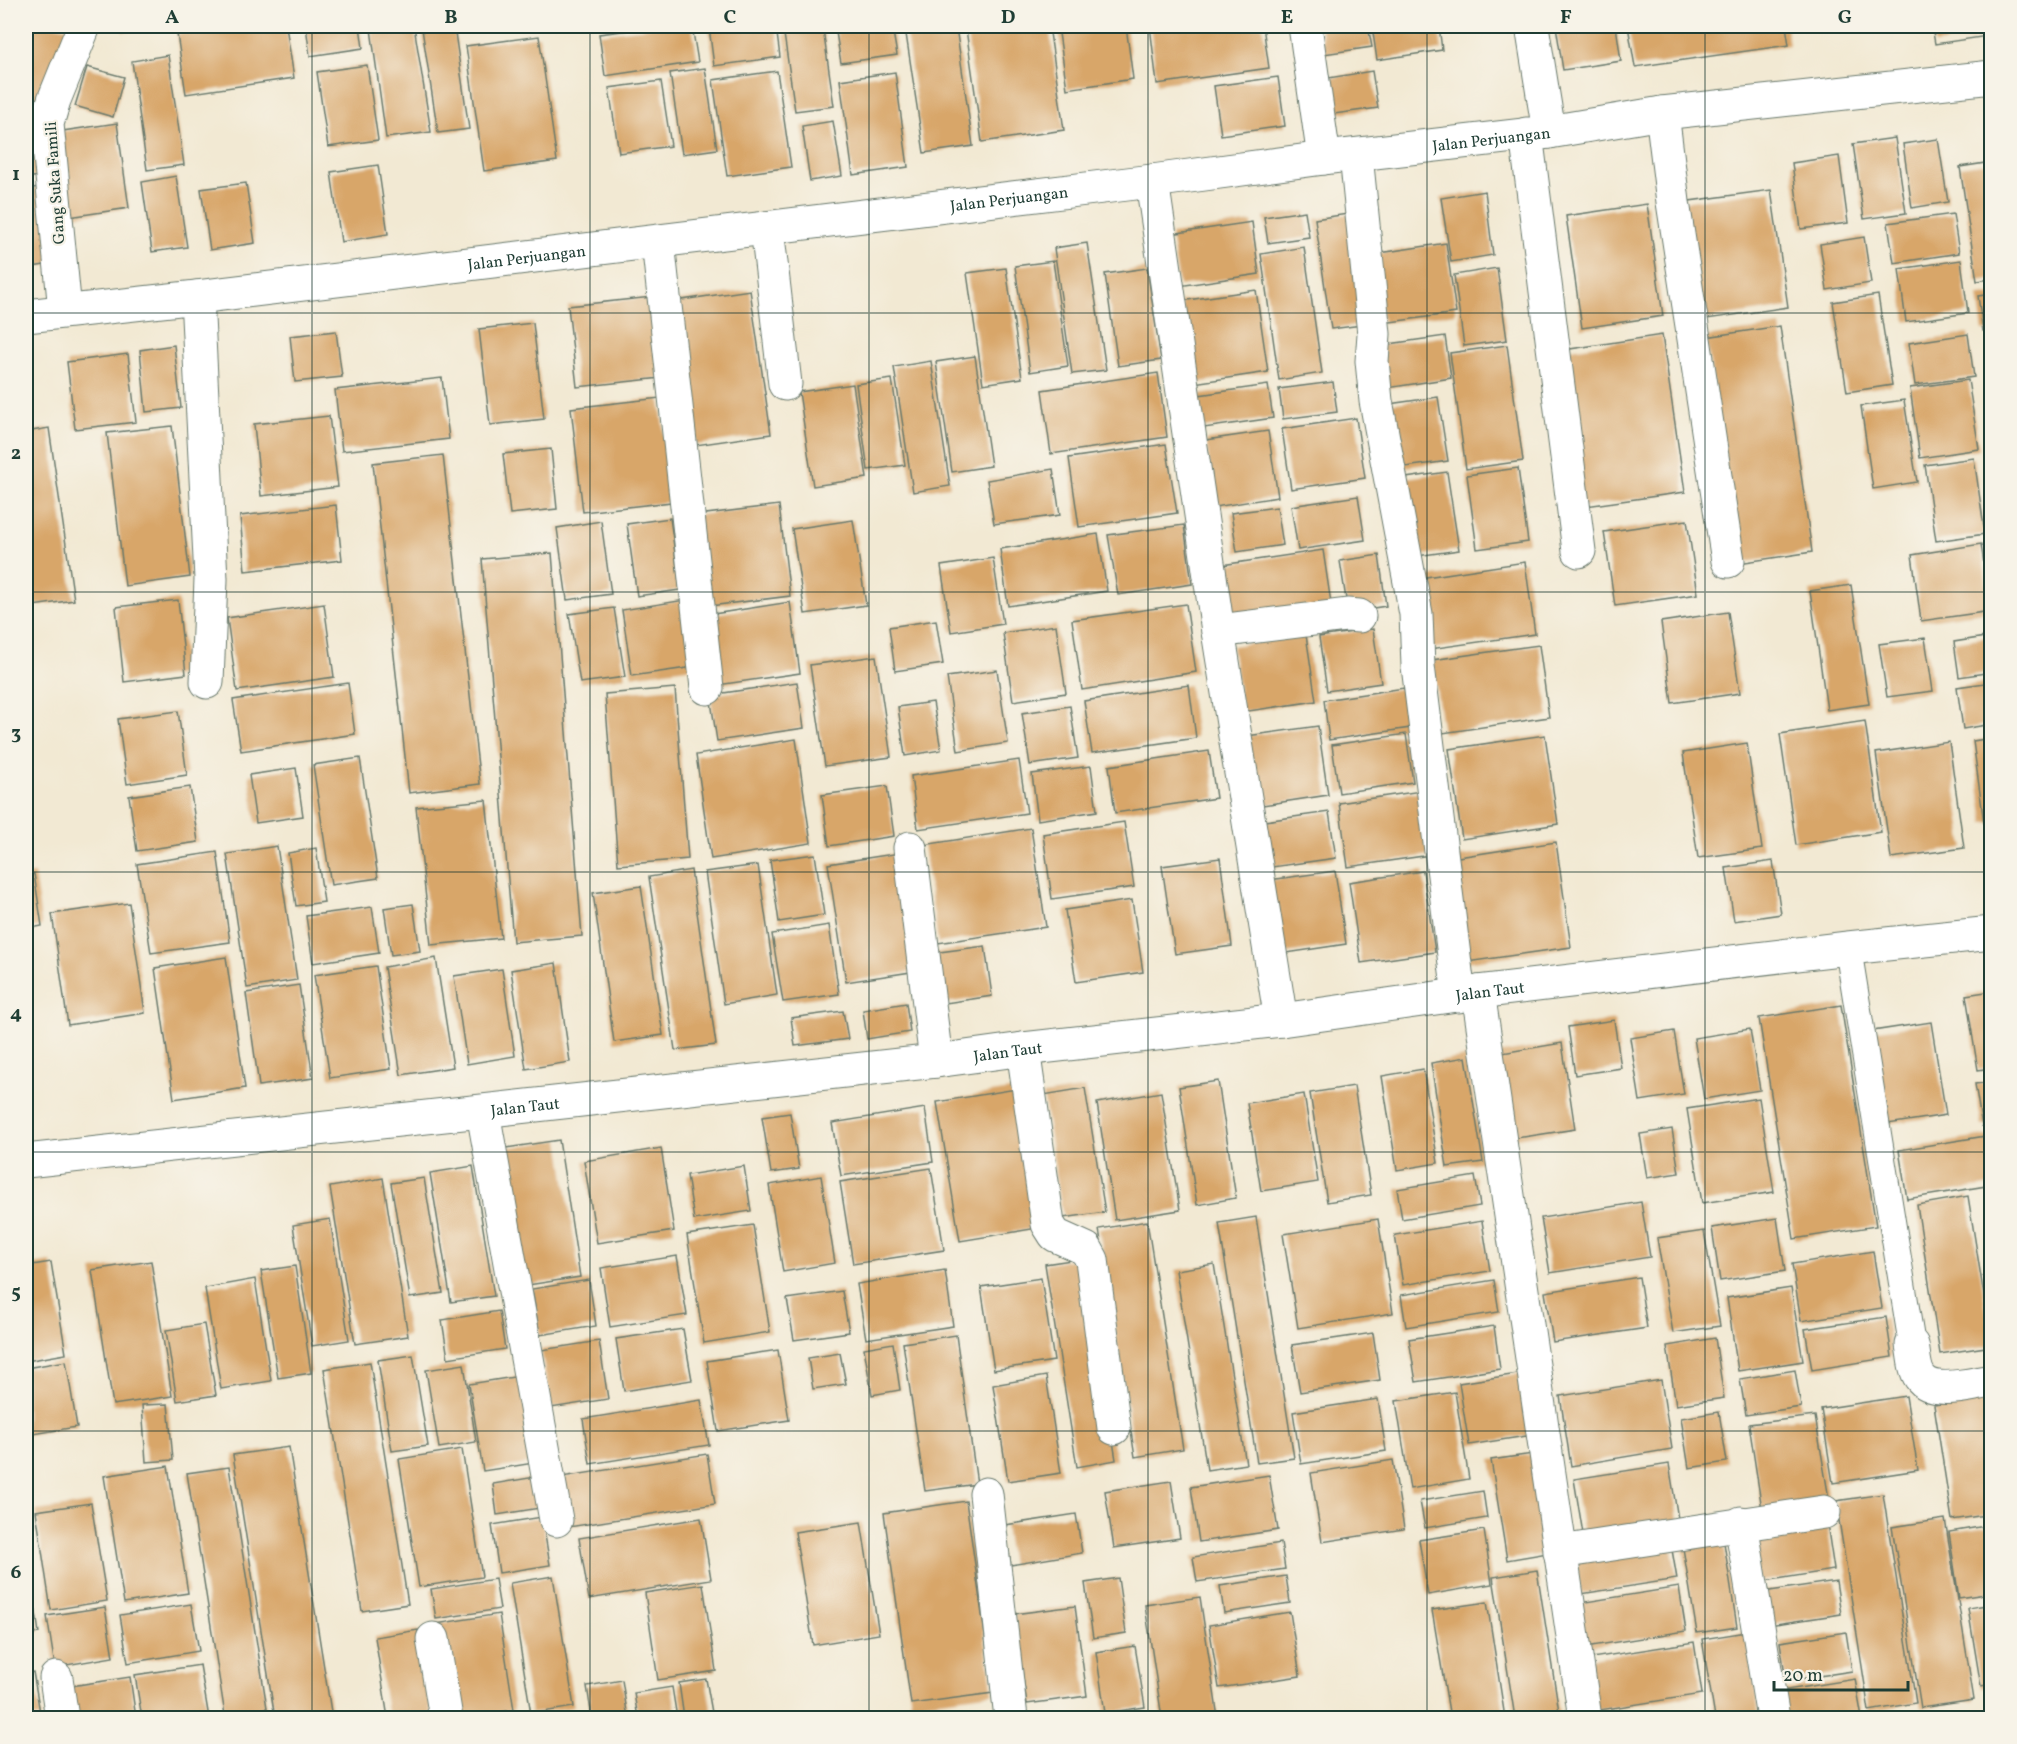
<svg xmlns="http://www.w3.org/2000/svg" width="2017" height="1744" viewBox="0 0 2017 1744" font-family="Vollkorn,serif">
<style>
.building{fill:#d8a669}
.lines{fill:none;stroke-linecap:round;stroke-linejoin:round}
.service-casing{stroke:#69796c;stroke-width:28}
.minor-casing{stroke:#69796c;stroke-width:35}
.tertiary-casing{stroke:#69796c;stroke-width:35}
.service{stroke:#fff;stroke-width:26}
.minor{stroke:#fff;stroke-width:33}
.tertiary{stroke:#fff;stroke-width:33}
.grid{fill:none;stroke:#1f3d34;stroke-width:1.5;stroke-opacity:0.55}
.labels{text-anchor:middle;stroke-width:4.5;stroke-linejoin:round;paint-order:stroke}
.street-label{font-size:16px;fill:#1f3d34;stroke:#f7f3e8}
.neatline{fill:none;stroke:#1f3d34;stroke-width:2}
.grid-label{font-size:20px;text-anchor:middle;font-weight:bold;fill:#1f3d34}
</style>
<rect width="100%" height="100%" fill="#f7f3e8"/>
<filter id="ink" filterUnits="userSpaceOnUse"><feTurbulence type="fractalNoise" baseFrequency=".0167" numOctaves="2"/><feDisplacementMap in="SourceGraphic" scale="12" xChannelSelector="R" yChannelSelector="G"/><feConvolveMatrix kernelMatrix="1 2 1 2 8 2 1 2 1" color-interpolation-filters="sRGB"/></filter>
<filter id="wash" filterUnits="userSpaceOnUse"><feTurbulence type="fractalNoise" baseFrequency=".008" numOctaves="4" result="noise"/><feDisplacementMap in="SourceGraphic" scale="24" xChannelSelector="R" yChannelSelector="G"/><feGaussianBlur stdDeviation="1.35" result="paint"/><feColorMatrix in="noise" values="0 0 0 0 0 0 0 0 0 0 0 0 0 0 0 0 0 1.4 0 .05"/><feComposite in="paint" operator="in"/></filter>
<g filter="url(#wash)">
<rect width="100%" height="100%" fill="#f2e9d3"/>
<g id="blocks">
<path class="building" d="M32 26H58L68 28 47 102 26 96V47Z
M122 26H157L158 27 123 32Z
M234 26H286L294 78 186 94 177 34Z
M306 26H360L363 48 310 56Z
M397 26H414L431 132 386 138 371 29Z
M442 26H454L469 129 438 133 422 29Z
M661 26H692L698 62 605 76 599 34Z
M722 26H776L780 57 714 66 709 27Z
M835 26H892L897 55 841 63Z
M989 26H1049L1064 130 982 142 966 29Z
M1058 26H1126L1133 79 1067 89Z
M1150 26H1263L1269 68 1157 84Z
M1320 26H1368L1372 47 1324 54Z
M1372 26H1439L1442 50 1377 60Z
M1556 26H1616L1621 61 1563 70Z
M1628 26H1786L1789 45 1635 67Z
M1932 26H1986L1988 36 1935 44Z
M956 27 973 146 924 153 906 34Z
M823 29 834 106 795 111 784 34Z
M539 36 557 161 484 171 466 46Z
M168 55 184 165 147 170 132 61Z
M367 65 378 140 328 147 317 72Z
M87 67 124 77 113 117 75 106Z
M705 68 717 149 682 154 670 73Z
M777 71 791 167 727 176 713 80Z
M1372 71 1378 108 1334 114 1328 78Z
M895 72 908 167 853 175 840 80Z
M1278 77 1285 126 1221 135 1214 86Z
M661 81 671 146 619 153 609 88Z
M833 121 842 176 810 181 802 126Z
M31 123 39 176 26 178V124Z
M117 123 129 208 69 217 56 132Z
M1895 138 1906 213 1864 219 1853 144Z
M1938 139 1948 202 1912 208 1903 144Z
M1839 156 1848 223 1801 229 1792 163Z
M1992 162V279L1977 281 1960 167Z
M378 165 388 234 341 242 331 172Z
M176 176 187 247 152 252 142 182Z
M246 183 255 243 210 250 201 189Z
M46 186 57 263 26 268V189Z
M1771 190 1788 307 1700 320 1682 202Z
M1485 191 1493 255 1451 262 1441 198Z
M1647 204 1663 316 1582 328 1566 216Z
M1305 211 1309 237 1268 243 1264 217Z
M1354 213 1370 324 1331 329 1315 219Z
M1953 214 1959 253 1894 263 1888 223Z
M1252 222 1259 274 1179 286 1171 234Z
M1864 237 1871 283 1827 290 1820 244Z
M1087 243 1106 370 1072 374 1054 248Z
M1446 243 1456 313 1383 323 1373 254Z
M1304 247 1322 373 1279 380 1261 254Z
M1961 260 1968 313 1906 322 1899 269Z
M1053 261 1068 366 1030 372 1015 266Z
M1006 268 1022 378 983 384 967 273Z
M1147 268 1161 360 1118 366 1105 274Z
M1497 268 1507 340 1464 346 1454 275Z
M750 290 771 434 696 445 675 301Z
M1256 290 1268 372 1194 383 1181 301Z
M1992 294V330L1983 331 1978 296Z
M1878 295 1892 385 1847 392 1833 302Z
M652 297 661 378 577 387 568 306Z
M533 323 544 419 490 425 479 329Z
M1780 326 1812 552 1739 563 1706 337Z
M336 331 342 377 295 382 290 336Z
M1968 334 1974 377 1915 385 1909 343Z
M1662 335 1685 492 1579 507 1557 351Z
M1445 336 1451 378 1381 389 1375 346Z
M174 345 181 408 146 412 140 350Z
M1507 345 1523 461 1466 469 1450 353Z
M128 354 136 422 75 429 67 362Z
M975 356 991 466 952 472 936 362Z
M931 361 950 486 913 492 894 367Z
M1158 373 1167 437 1051 454 1042 390Z
M442 378 449 439 342 451 335 390Z
M892 379 905 465 868 470 856 384Z
M1968 380 1979 449 1920 458 1910 388Z
M1333 382 1337 412 1283 419 1279 389Z
M853 384 867 478 813 486 799 392Z
M1268 385 1273 418 1204 428 1199 395Z
M1438 397 1448 461 1391 469 1382 405Z
M660 398 671 502 583 512 571 408Z
M1904 400 1917 482 1873 489 1861 406Z
M329 416 338 487 261 496 254 424Z
M1356 418 1365 478 1291 489 1282 429Z
M172 426 190 577 125 586 107 433Z
M49 428 74 600 26 607V432Z
M1268 431 1278 497 1215 507 1206 440Z
M1166 444 1177 513 1079 527 1069 458Z
M551 449 557 509 510 514 503 454Z
M443 455 480 784 409 793 373 463Z
M1974 458 1985 534 1936 541 1925 465Z
M1518 468 1528 542 1477 549 1467 475Z
M1053 469 1060 515 994 524 987 480Z
M1447 472 1459 550 1410 557 1399 479Z
M1358 496 1365 540 1298 550 1291 506Z
M336 505 342 560 245 571 240 516Z
M779 505 790 596 702 607 690 516Z
M1277 507 1283 545 1237 552 1231 513Z
M670 518 680 590 637 596 627 524Z
M853 520 866 605 805 614 792 529Z
M1687 520 1698 594 1615 606 1604 532Z
M601 521 611 594 567 600 557 528Z
M1184 525 1192 584 1118 595 1108 535Z
M1098 534 1107 591 1008 606 1000 549Z
M1981 544 1991 611 1921 621 1912 555Z
M1323 550 1332 610 1230 624 1222 565Z
M552 553 582 936 513 942 482 559Z
M1379 555 1386 606 1348 612 1340 561Z
M993 558 1003 624 951 632 941 566Z
M1525 562 1535 634 1423 650 1413 579Z
M1851 585 1869 704 1827 710 1810 591Z
M178 600 186 674 124 682 116 607Z
M685 600 694 667 632 676 622 610Z
M790 602 800 673 711 686 701 616Z
M324 604 334 677 237 691 227 618Z
M1186 604 1196 672 1082 690 1072 620Z
M614 608 625 677 580 683 569 614Z
M1728 612 1740 693 1672 703 1661 622Z
M936 620 943 664 895 671 889 627Z
M1056 625 1066 693 1013 701 1003 633Z
M1373 629 1381 683 1327 691 1319 637Z
M1306 635 1316 701 1242 712 1232 646Z
M1992 636V672L1959 677 1954 642Z
M1925 638 1933 691 1887 697 1879 644Z
M1539 645 1549 717 1443 733 1432 660Z
M876 656 891 757 825 766 810 665Z
M997 670 1008 743 958 751 947 677Z
M797 682 804 728 717 741 710 695Z
M1992 682V724L1963 729 1957 687Z
M348 683 355 734 241 751 233 700Z
M1189 685 1196 738 1092 753 1084 701Z
M675 688 688 859 618 865 605 694Z
M1404 688 1410 728 1329 740 1324 700Z
M933 702 941 750 905 756 898 707Z
M1070 706 1078 758 1030 765 1022 713Z
M178 711 187 775 127 784 118 719Z
M1865 721 1881 832 1796 845 1780 734Z
M1318 726 1328 795 1250 807 1240 737Z
M1406 734 1413 782 1339 793 1332 745Z
M1545 735 1558 824 1462 839 1449 749Z
M1992 738V822L1984 823 1973 741Z
M796 739 811 843 711 859 696 755Z
M1949 742 1964 848 1891 858 1876 753Z
M1747 743 1762 849 1698 858 1683 753Z
M1209 751 1216 798 1115 813 1109 766Z
M360 758 378 878 331 885 313 765Z
M1019 760 1027 813 918 829 911 776Z
M1091 766 1097 811 1038 820 1032 774Z
M296 768 303 816 256 823 249 775Z
M887 786 894 836 829 846 822 795Z
M190 787 198 842 137 851 129 796Z
M1421 791 1430 855 1348 867 1339 803Z
M486 800 501 938 431 945 416 807Z
M1329 812 1336 858 1272 867 1265 821Z
M1124 822 1134 887 1052 899 1043 834Z
M1031 828 1046 927 938 943 923 845Z
M1556 842 1571 947 1467 962 1452 858Z
M277 846 297 980 247 988 227 854Z
M316 848 324 902 296 906 288 853Z
M217 852 230 942 151 953 137 864Z
M900 853 917 971 846 982 828 864Z
M815 854 824 915 779 922 770 860Z
M1220 858 1232 946 1175 954 1162 866Z
M1773 861 1781 914 1734 921 1726 868Z
M758 865 777 995 724 1004 705 872Z
M691 870 716 1045 675 1050 649 877Z
M1335 871 1346 944 1280 954 1269 880Z
M1423 871 1435 952 1361 963 1349 882Z
M34 874 42 926 26 929V875Z
M641 886 663 1035 614 1042 593 893Z
M1132 900 1143 972 1076 982 1065 910Z
M129 903 145 1013 68 1025 52 914Z
M413 904 420 951 391 955 384 908Z
M372 907 379 953 313 963 306 916Z
M829 925 839 994 783 1002 772 934Z
M985 946 992 996 939 1004 932 953Z
M226 957 245 1088 174 1099 155 968Z
M436 958 453 1067 401 1075 384 967Z
M556 963 570 1062 526 1069 511 970Z
M376 966 391 1069 330 1078 314 975Z
M502 969 515 1056 467 1064 454 976Z
M299 985 313 1078 259 1086 246 993Z
M1992 991V1068L1978 1070 1966 995Z
M906 1003 910 1032 867 1039 863 1010Z
M1841 1005 1876 1226 1794 1239 1759 1018Z
M843 1011 848 1039 795 1046 791 1018Z
M1614 1020 1621 1068 1575 1075 1568 1027Z
M1931 1022 1946 1115 1888 1124 1873 1031Z
M1750 1029 1760 1090 1704 1099 1694 1038Z
M1674 1031 1684 1094 1640 1101 1630 1038Z
M1562 1043 1575 1129 1510 1139 1496 1054Z
M1466 1057 1483 1162 1447 1167 1431 1063Z
M1423 1069 1438 1163 1397 1170 1382 1076Z
M1218 1081 1236 1198 1197 1205 1179 1087Z
M1992 1082V1124L1982 1126 1975 1084Z
M1354 1086 1371 1195 1327 1202 1310 1093Z
M1022 1088 1044 1227 960 1241 937 1102Z
M1085 1088 1105 1212 1063 1218 1043 1095Z
M1161 1092 1180 1210 1115 1220 1097 1103Z
M1304 1094 1318 1182 1261 1191 1247 1103Z
M1759 1098 1774 1192 1702 1203 1687 1109Z
M925 1108 933 1162 841 1176 832 1123Z
M790 1113 799 1169 771 1173 762 1117Z
M1672 1129 1679 1173 1647 1178 1640 1134Z
M1992 1135V1185L1907 1199 1899 1150Z
M559 1140 580 1277 515 1287 493 1150Z
M661 1148 674 1231 597 1243 584 1161Z
M473 1166 494 1296 451 1302 430 1173Z
M744 1166 751 1211 694 1220 687 1175Z
M931 1168 944 1250 853 1264 840 1182Z
M821 1176 835 1263 783 1272 769 1185Z
M1475 1176 1480 1206 1402 1219 1397 1189Z
M383 1178 408 1336 355 1344 330 1187Z
M424 1178 443 1293 410 1298 391 1183Z
M1968 1196 1992 1346 1940 1354 1917 1205Z
M1641 1202 1650 1257 1550 1273 1541 1218Z
M1256 1217 1294 1458 1257 1463 1219 1223Z
M1777 1218 1785 1271 1720 1281 1712 1228Z
M330 1219 349 1340 312 1346 293 1225Z
M1378 1219 1393 1313 1298 1328 1283 1234Z
M1147 1221 1183 1449 1135 1457 1099 1229Z
M1482 1221 1490 1271 1403 1285 1395 1235Z
M753 1225 770 1332 704 1343 687 1235Z
M1704 1231 1720 1326 1673 1333 1657 1238Z
M1873 1251 1882 1308 1801 1321 1792 1264Z
M677 1256 687 1315 610 1327 601 1268Z
M1084 1258 1116 1460 1077 1467 1045 1264Z
M151 1261 172 1396 113 1405 92 1270Z
M51 1262 66 1354 26 1361V1266Z
M1214 1264 1246 1464 1207 1470 1176 1270Z
M295 1266 311 1373 278 1378 261 1271Z
M945 1270 953 1326 866 1339 857 1284Z
M1639 1277 1647 1328 1553 1342 1545 1292Z
M1041 1278 1054 1361 994 1370 981 1287Z
M255 1279 271 1381 221 1389 205 1288Z
M589 1280 596 1326 540 1335 532 1289Z
M1494 1280 1499 1312 1406 1327 1401 1295Z
M1791 1288 1803 1361 1738 1371 1727 1298Z
M842 1291 849 1332 794 1340 787 1299Z
M499 1311 505 1349 448 1358 442 1320Z
M1886 1317 1892 1357 1812 1370 1805 1329Z
M204 1324 216 1395 177 1401 166 1330Z
M1494 1326 1500 1369 1416 1382 1409 1339Z
M683 1329 692 1380 624 1391 616 1339Z
M1373 1333 1380 1380 1300 1392 1292 1345Z
M956 1335 977 1484 925 1491 903 1343Z
M1715 1338 1724 1398 1676 1405 1667 1346Z
M599 1341 608 1399 551 1408 541 1350Z
M893 1343 900 1390 872 1395 864 1348Z
M778 1350 789 1420 718 1431 707 1361Z
M840 1353 846 1384 813 1389 808 1358Z
M413 1355 428 1446 392 1451 378 1360Z
M66 1361 77 1427 26 1435V1368Z
M370 1362 408 1604 362 1611 324 1369Z
M464 1364 476 1442 439 1448 426 1370Z
M1795 1370 1801 1407 1746 1415 1740 1379Z
M1524 1373 1533 1435 1469 1445 1459 1383Z
M520 1376 534 1463 483 1471 469 1384Z
M1046 1376 1061 1473 1008 1481 993 1385Z
M1661 1380 1672 1449 1571 1466 1560 1396Z
M1455 1392 1469 1479 1410 1489 1396 1401Z
M1906 1396 1918 1470 1833 1483 1821 1409Z
M1988 1396 1992 1416V1514L1952 1520 1934 1405Z
M1378 1399 1386 1451 1301 1464 1293 1412Z
M701 1400 709 1445 590 1464 583 1419Z
M168 1404 173 1460 146 1462 142 1405Z
M1719 1412 1727 1462 1689 1468 1681 1418Z
M1815 1416 1830 1505 1763 1516 1749 1424Z
M289 1447 332 1718H275L233 1455Z
M462 1449 482 1577 419 1587 399 1459Z
M707 1454 715 1504 569 1527 561 1477Z
M1533 1454 1548 1553 1507 1560 1491 1460Z
M1393 1460 1404 1529 1322 1542 1311 1473Z
M1669 1464 1679 1525 1584 1540 1574 1479Z
M168 1466 188 1593 124 1603 104 1476Z
M229 1467 267 1708 225 1715 187 1473Z
M1269 1475 1278 1530 1199 1542 1191 1487Z
M535 1477 540 1508 497 1515 493 1484Z
M1171 1481 1180 1538 1114 1548 1105 1491Z
M1483 1491 1487 1518 1425 1528 1420 1501Z
M1883 1494 1916 1703 1869 1711 1836 1501Z
M966 1501 993 1693 911 1704 884 1513Z
M91 1503 107 1601 51 1610 36 1511Z
M1076 1514 1082 1553 1011 1565 1005 1525Z
M542 1517 550 1565 499 1573 492 1525Z
M1826 1517 1834 1570 1758 1582 1749 1529Z
M701 1518 711 1579 589 1599 579 1538Z
M1945 1519 1974 1700 1921 1708 1892 1527Z
M861 1522 879 1634 813 1645 795 1532Z
M1992 1525V1593L1959 1598 1949 1532Z
M1484 1530 1492 1584 1428 1595 1419 1540Z
M1723 1536 1737 1627 1697 1633 1682 1542Z
M1281 1543 1285 1569 1197 1582 1193 1557Z
M1671 1544 1677 1579 1581 1594 1575 1559Z
M1537 1570 1560 1718H1515L1493 1577Z
M30 1572 39 1633 26 1635V1573Z
M553 1576 574 1707 531 1714 510 1583Z
M1286 1576 1290 1603 1224 1613 1220 1586Z
M1118 1578 1126 1633 1093 1638 1085 1583Z
M495 1579 500 1609 436 1619 431 1589Z
M1836 1581 1841 1614 1769 1625 1763 1592Z
M703 1584 716 1671 658 1680 645 1593Z
M1679 1587 1686 1631 1586 1647 1579 1603Z
M1200 1597 1218 1718H1162L1145 1605Z
M1487 1602 1505 1718H1450L1432 1610Z
M191 1604 199 1651 128 1663 120 1615Z
M1992 1604V1685L1981 1687 1968 1608Z
M1075 1606 1087 1696 1027 1704 1014 1614Z
M105 1607 113 1657 55 1667 47 1616Z
M1290 1612 1300 1676 1219 1688 1209 1625Z
M499 1614 514 1710 461 1718 435 1624Z
M418 1630 432 1718H388L375 1637Z
M1746 1632 1760 1718H1715L1702 1639Z
M1846 1632 1852 1671 1786 1681 1780 1642Z
M1694 1642 1702 1694 1594 1711 1585 1659Z
M1135 1646 1145 1707 1105 1713 1096 1652Z
M200 1665 209 1718H142L135 1675Z
M33 1672 41 1718H26V1673Z
M130 1677 136 1718H70L65 1687Z
M706 1679 713 1718H684L679 1683Z
M1855 1679 1862 1718H1778L1774 1692Z
M622 1680 628 1718H592L587 1686Z
M672 1687 677 1718H638L634 1693Z
M524 1714 525 1718H502V1717Z"/>
</g>
</g>
<g filter="url(#ink)">
<use href="#blocks" fill-opacity="0" stroke="#69796c" stroke-width="1.5"/>
<g class="lines">
<defs>
<path id="service" d="M1848 948 1912 1345"/>
<g id="minor">
<path d="M1305 26 1324 158"/>
<path d="M1532 26 1549 132"/>
<path d="M1662 113 1673 202 1728 561"/>
<path d="M1526 134 1579 551"/>
<path d="M1356 155 1374 334 1372 361 1376 401 1416 614 1418 666 1459 996"/>
<path d="M1152 181 1218 631 1281 1020"/>
<path d="M767 228 785 384"/>
<path d="M658 242 707 688"/>
<path d="M197 297 211 579 207 682"/>
<path d="M65 311 47 124 54 100 84 26"/>
<path d="M1218 631 1347 615 1359 616"/>
<path d="M910 848 936 1061"/>
<path d="M1478 992 1585 1718"/>
<path d="M1023 1049 1048 1224 1055 1235 1086 1249 1092 1260 1114 1428"/>
<path d="M483 1112 556 1520"/>
<path id="s1" d="M26 1161 936 1061 1023 1049 1281 1020 1478 992 1848 948 1992 933"/>
<path d="M1912 1345C1914 1354 1914 1369 1920 1377 1933 1396 1971 1384 1992 1381"/>
<path d="M986 1494 1011 1718"/>
<path d="M1741 1523 1773 1718"/>
<path d="M1560 1552 1824 1512"/>
<path d="M433 1639 446 1718"/>
<path d="M56 1678 62 1718"/>
</g>
<g id="tertiary">
<path id="s2" d="M26 316 197 297 1152 181 1324 158 1549 132 1662 113 1992 77"/>
</g>
</defs>
<use href="#service" class="service-casing"/>
<use href="#minor" class="minor-casing"/>
<use href="#tertiary" class="tertiary-casing"/>
<use href="#service" class="service"/>
<use href="#minor" class="minor"/>
<use href="#tertiary" class="tertiary"/>
</g>
</g>
<path class="grid" d="M312 26V1718M590 26V1718M869 26V1718M1148 26V1718M1427 26V1718M1705 26V1718M26 313H1992M26 592H1992M26 872H1992M26 1152H1992M26 1431H1992"/>
<g class="labels">
<g class="street-label">
<text dy="6" stroke="none"><textPath href="#s2" startOffset="1476">Jalan Perjuangan</textPath></text>
<text transform="translate(54 183) rotate(-94)" y="6">Gang Suka Famili</text>
<text dy="6" stroke="none"><textPath href="#s2" startOffset="990">Jalan Perjuangan</textPath></text>
<text dy="6" stroke="none"><textPath href="#s2" startOffset="504">Jalan Perjuangan</textPath></text>
<text dy="6" stroke="none"><textPath href="#s1" startOffset="1474">Jalan Taut</textPath></text>
<text dy="6" stroke="none"><textPath href="#s1" startOffset="988">Jalan Taut</textPath></text>
<text dy="6" stroke="none"><textPath href="#s1" startOffset="502">Jalan Taut</textPath></text>
</g>
</g>
<rect width="2017" height="1744" fill="none" stroke="#f7f3e8" stroke-width="66"/>
<path d="M1774 1681v9h134v-9" fill="none" stroke="#1f3d34" stroke-width="3"/>
<text x="1783" y="1681" font-size="18" fill="#1f3d34" stroke="#f7f3e8" stroke-width="4.5" paint-order="stroke">20 m</text>
<rect x="33" y="33" width="1951" height="1678" class="neatline"/>
<g class="grid-label">
<text x="172" y="23">A</text>
<text x="451" y="23">B</text>
<text x="730" y="23">C</text>
<text x="1008" y="23">D</text>
<text x="1287" y="23">E</text>
<text x="1566" y="23">F</text>
<text x="1845" y="23">G</text>
<text x="16" y="180">1</text>
<text x="16" y="459">2</text>
<text x="16" y="739">3</text>
<text x="16" y="1019">4</text>
<text x="16" y="1298">5</text>
<text x="16" y="1578">6</text>
</g>
</svg>
